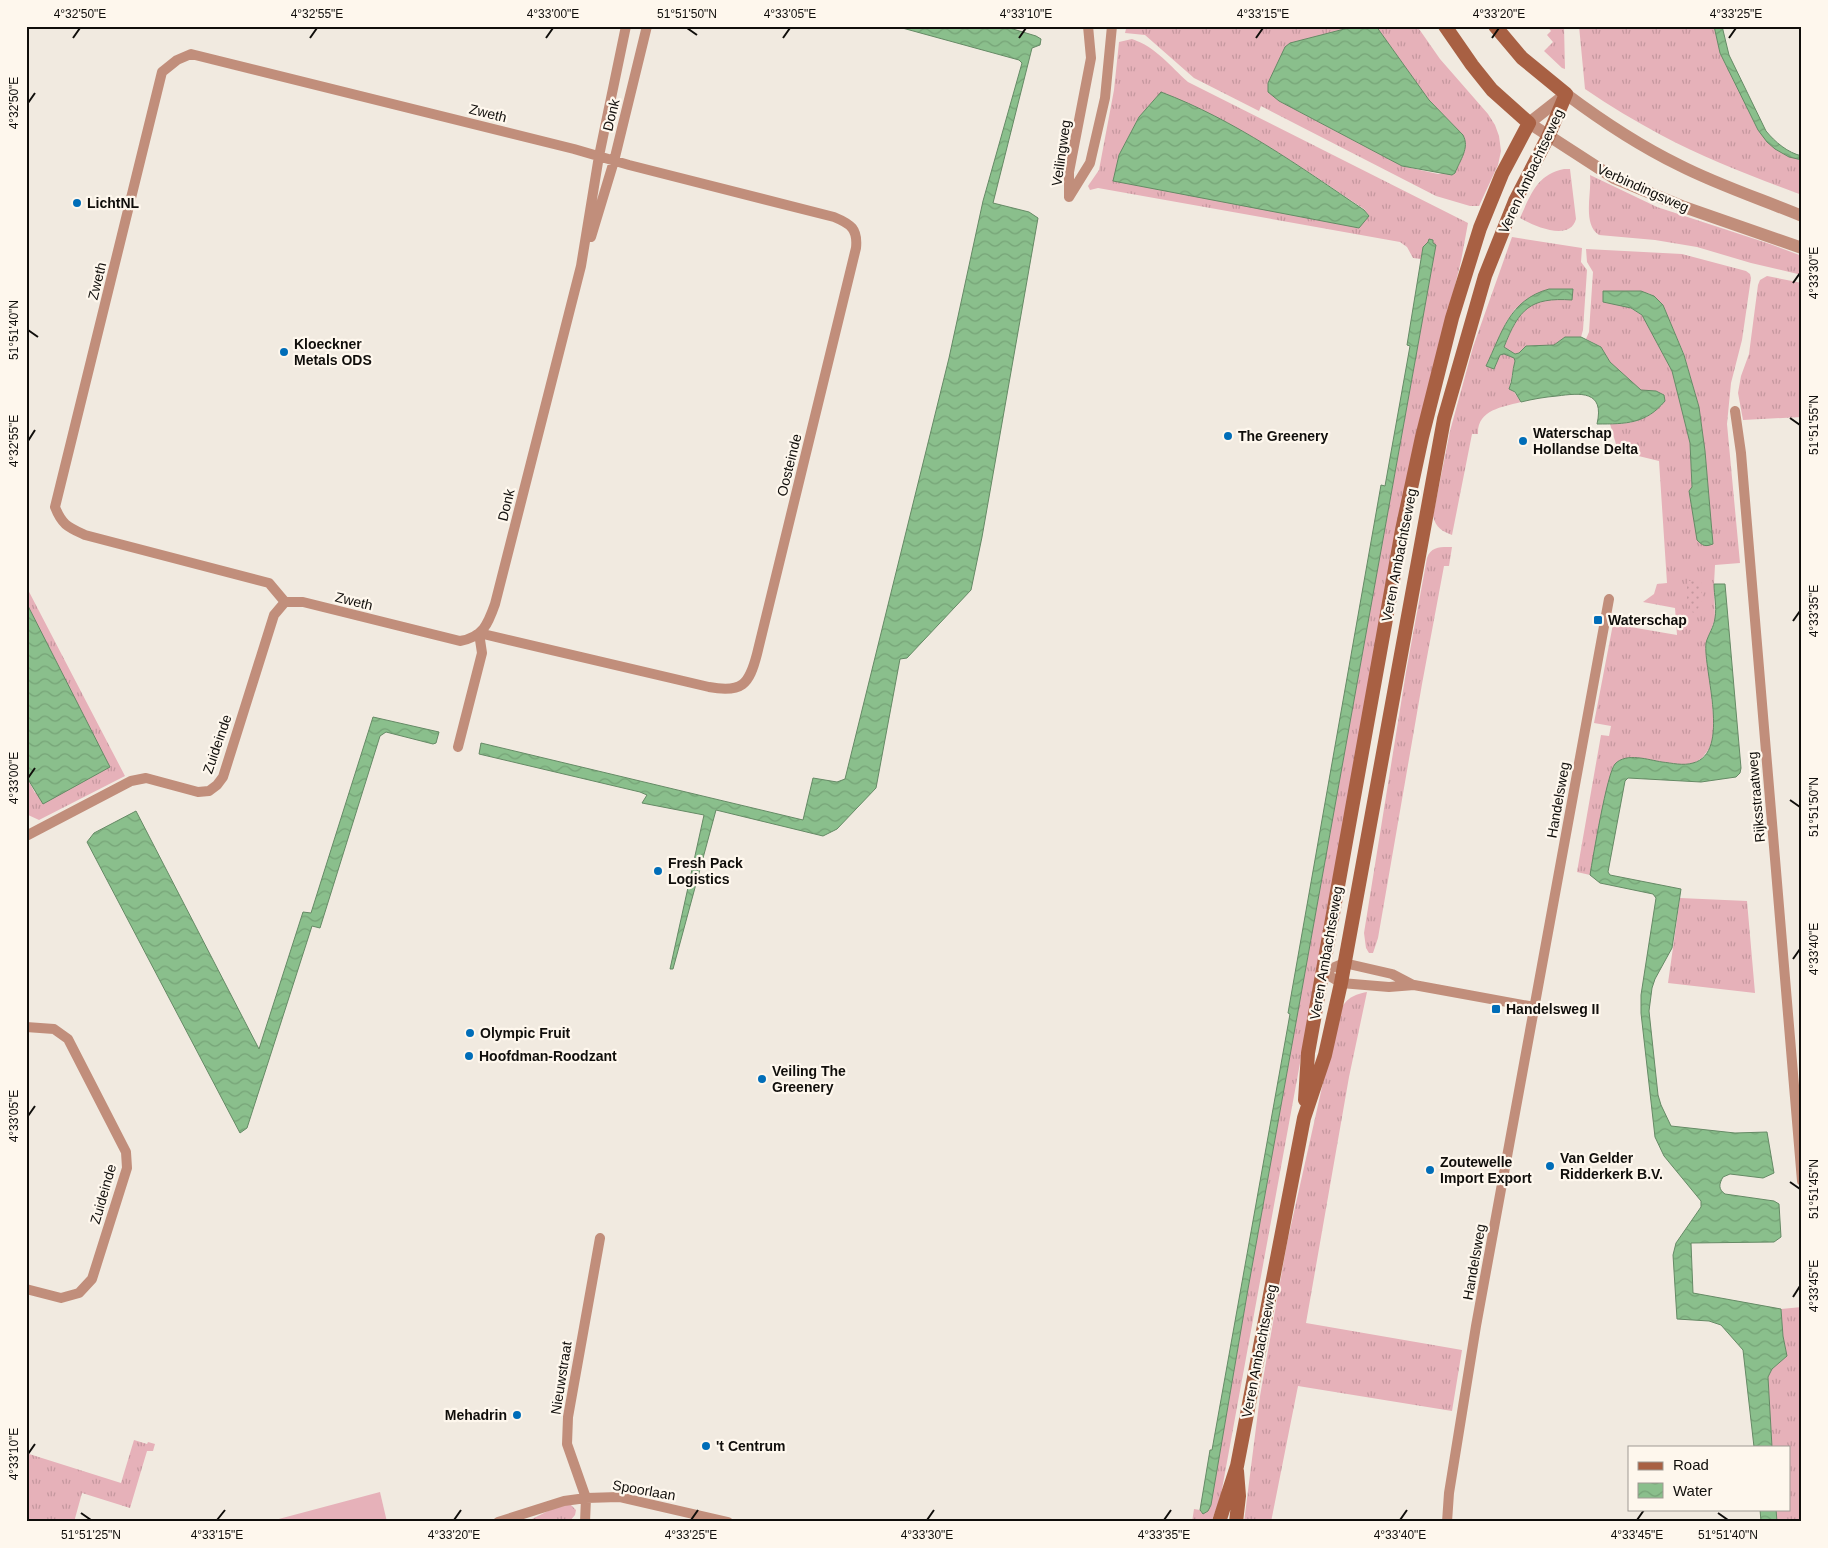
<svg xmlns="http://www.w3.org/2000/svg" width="1828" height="1548" viewBox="0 0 1828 1548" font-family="Arial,sans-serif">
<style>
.grass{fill:url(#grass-tufts);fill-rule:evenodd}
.park{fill:url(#park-dots)}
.pitch{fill:#e6b1b9}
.water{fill:url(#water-waves);stroke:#658a65}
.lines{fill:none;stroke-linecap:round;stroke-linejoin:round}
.minor{stroke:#c18e7b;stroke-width:10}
.tertiary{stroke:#c18e7b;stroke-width:12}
.secondary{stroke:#a86043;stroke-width:14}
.ticks{fill:none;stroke:#100e0b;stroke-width:2}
.poi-dot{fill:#006db8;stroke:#fef7ed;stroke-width:2}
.labels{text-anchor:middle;stroke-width:4.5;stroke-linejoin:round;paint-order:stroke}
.street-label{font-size:14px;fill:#100e0b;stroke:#fef7ed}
.poi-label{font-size:14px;font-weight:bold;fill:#100e0b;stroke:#fef7ed;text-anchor:start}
.neatline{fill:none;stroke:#100e0b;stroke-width:2}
.ticks-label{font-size:12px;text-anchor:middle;fill:#100e0b}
</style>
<defs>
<pattern id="grass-tufts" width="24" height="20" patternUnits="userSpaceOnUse" patternTransform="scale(1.25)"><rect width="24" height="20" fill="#e6b1b9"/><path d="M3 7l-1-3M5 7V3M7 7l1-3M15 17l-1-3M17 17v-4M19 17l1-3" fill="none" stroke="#c4979e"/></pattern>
<pattern id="park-dots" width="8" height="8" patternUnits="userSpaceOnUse" patternTransform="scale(1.25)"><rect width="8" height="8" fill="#e6b1b9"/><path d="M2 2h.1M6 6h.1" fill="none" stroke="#c4979e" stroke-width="1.8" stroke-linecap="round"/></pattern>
<pattern id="water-waves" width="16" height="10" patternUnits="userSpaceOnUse" patternTransform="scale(1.25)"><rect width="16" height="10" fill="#8abf8c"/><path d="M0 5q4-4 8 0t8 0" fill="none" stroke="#76a377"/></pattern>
</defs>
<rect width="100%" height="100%" fill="#f1eae0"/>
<path class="grass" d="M1128 26H1356L1325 35 1268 92 1279 101 1402 166 1438 174 1444 173 1452 175 1455 173C1460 160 1470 148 1463 135L1429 100 1376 26H1417L1440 59 1488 114 1495 125 1499 136 1501 151 1498 165 1479 206H1470L1436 196 1261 106 1259 111 1194 78 1145 35 1125 33 1126 29Z
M1547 26H1564L1565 69 1562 68 1544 51 1553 42 1547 35 1551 31Z
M1579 26H1714L1720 53 1758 130 1799 160H1802V195C1754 177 1706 159 1661 135 1635 121 1610 106 1585 89Z
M1132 39C1156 47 1170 66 1188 82L1468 223 1461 261 1406 484 1220 1500 1211 1522H1192L1194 1509 1200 1510 1201 1513 1211 1505 1248 1289 1436 245 1428 242 1423 247 1421 259 1413 258 1407 247 1400 242 1098 188 1090 190 1088 186 1099 170 1114 90 1119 42ZM1161 93C1235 120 1299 166 1364 209L1369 216 1365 220 1119 155 1139 117Z
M1564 169H1570L1576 219C1570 242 1534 226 1520 218 1530 196 1537 174 1564 169Z
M1590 175 1657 207 1770 244 1802 256V275L1751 263 1697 247 1655 240 1599 235C1582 224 1592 193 1590 175Z
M1512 237 1582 248 1581 262 1587 270 1583 330 1581 337H1565L1554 345 1526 346 1519 353 1515 354 1504 347C1512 329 1519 308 1540 301 1545 299 1550 300 1556 299 1561 298 1569 292 1572 289H1550L1515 309 1507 321 1486 366 1494 369 1500 355 1504 354 1514 358 1515 361 1509 389 1514 392 1521 402C1502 407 1477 410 1478 434H1472L1452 535C1442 531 1436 528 1433 516L1450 431 1473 347Z
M1586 249 1682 254 1746 271 1750 274 1751 278 1742 340 1731 383 1727 424 1740 563 1715 565 1714 584 1715 619 1706 643 1714 724 1713 740 1708 750 1702 758 1694 763 1683 765 1633 758 1612 768 1590 875 1577 872 1601 735 1609 736 1611 726 1594 723 1613 624 1677 635 1675 608 1643 602 1654 594 1657 584 1667 583 1659 461 1618 451 1610 424C1634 424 1649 420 1665 401L1664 395 1656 391H1641L1610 362 1601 347 1586 339 1589 332 1593 272 1587 262ZM1648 293 1654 296 1663 305 1684 354 1699 407 1705 451 1713 544 1692 488 1690 443 1672 371 1642 315 1630 308Z
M1767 276 1802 283V417L1743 420 1738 393 1741 376 1749 354 1758 285 1760 280Z
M1452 547 1449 566H1444L1422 684 1378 938 1373 953H1369L1366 948 1364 933 1406 672 1427 558C1431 546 1441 547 1452 547Z
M26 586 125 776 39 820 26 814V776L35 793 109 767 26 602Z
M1680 898 1747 901 1755 993 1668 983Z
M1367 992 1349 1077 1306 1323 1462 1350 1452 1411 1298 1386 1271 1522H1244L1260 1396 1287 1243 1338 1016C1344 1000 1351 995 1367 992Z
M1802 1307V1522H1777L1776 1509H1789V1447H1772L1768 1377 1772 1369 1787 1356 1783 1336 1781 1309Z
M134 1440 147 1444 148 1442 155 1444 153 1451H147L130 1508 82 1493 74 1522H26V1453L121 1483Z
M570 1504 576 1510 575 1515 569 1522H526L552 1509Z"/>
<path class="park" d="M1687 581H1701C1702 593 1705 605 1693 613L1687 600Z"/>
<path class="pitch" d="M380 1492 387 1522H276L275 1520Z"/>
<path class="water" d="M895 26H1003L1036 36 1041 39 1040 45 1032 48 993 203 1029 212 1038 218 982 537 971 590 907 658 900 659 876 788 837 829 823 836 716 810 673 969H670L704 815 642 803 647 795 640 792 479 754 481 743 803 820 813 778 837 782 845 779 949 358 983 201 1022 63 1019 60Z
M1356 26H1376L1429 100 1463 135C1470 148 1460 160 1455 173L1452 175 1402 166 1279 101 1268 92V83L1285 47 1290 43Z
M1714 26H1722L1729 55 1766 131C1775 142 1788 153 1802 156V160L1789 157 1775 149 1767 142 1758 130 1720 53Z
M1161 92C1235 120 1299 166 1364 210L1369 216 1359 228 1113 181 1119 155 1139 117Z
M1429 239 1433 240V243L1436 245 1248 1289 1211 1505 1208 1511 1203 1514 1200 1510 1210 1450H1212L1290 1014 1288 1013 1381 485 1385 486 1410 346 1407 345 1423 247 1428 242Z
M1549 289H1573L1572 300C1530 297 1519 309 1504 347L1515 354 1519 353 1526 346 1554 345 1565 337H1581L1601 347 1610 362 1641 390 1656 391 1664 395 1665 401C1646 424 1626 424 1597 424 1605 390 1580 393 1557 396 1545 397 1533 399 1521 402L1515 392 1509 389C1513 380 1512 371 1515 361L1514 358 1504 354 1500 355 1494 369 1486 366C1502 333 1509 300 1549 289Z
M1603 291H1641L1654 296 1663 305 1684 355 1699 407 1705 451 1713 544C1705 547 1703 546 1697 540L1689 491 1692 487 1690 443 1672 371 1642 315 1631 308 1603 302Z
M1714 584H1725L1741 768 1740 773 1736 777 1701 782 1628 778 1625 781 1608 872 1610 875 1681 889 1672 948 1655 979 1652 988 1649 1011 1658 1095 1661 1105 1671 1126 1735 1133 1767 1132 1774 1173 1763 1178 1730 1174 1723 1177C1719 1184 1718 1189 1725 1194L1774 1201 1779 1204 1781 1237 1774 1242 1691 1243 1693 1293 1781 1309 1783 1336 1787 1356 1772 1369 1768 1377 1772 1447H1754L1743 1350 1721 1325 1709 1321 1677 1319 1673 1255 1676 1243 1701 1207V1201L1664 1156 1655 1137 1641 1013V995L1656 898 1653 894 1600 883 1590 875C1593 857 1607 773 1615 764 1626 752 1649 760 1662 762 1672 763 1683 766 1693 763 1732 753 1703 670 1706 643 1708 635 1714 627 1715 618 1717 607 1714 595 1714 584Z
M26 602 110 767 43 804 26 776Z
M373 717 439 732 436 743 433 744 386 732 380 736 320 928 312 926 247 1128 240 1133 87 842 94 833 136 811 259 1049 303 912 311 913Z
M1760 1509H1776L1777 1522H1761Z"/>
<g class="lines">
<path class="minor" d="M1069 196V172L1091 58 1088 26
M1069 197 1090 163 1105 98 1112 26
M591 237 614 161 647 26
M1735 411 1741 453 1802 1181
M285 602 269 583 85 535C68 527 62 525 55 507L162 72 177 60 191 54 574 149 629 165 834 217C851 224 858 229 856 248L757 654C749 685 742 693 709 687L479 633
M285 602H303L460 641C483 637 488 624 495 604L581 266 599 156 626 26
M458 747 482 653 479 633
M26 836 131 781 146 778 198 792 209 791 217 785 223 777 274 615 285 602
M1323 972 1341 983 1389 987 1414 985 1534 1007
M1323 972 1344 963 1392 974 1413 985
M26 1027 54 1029 68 1039 126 1152 127 1168 92 1279 79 1293 61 1298 26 1289
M498 1522 564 1501 586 1498 619 1497 728 1522
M585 1522 586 1498 567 1444 568 1417 600 1238
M1447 1522 1449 1493 1476 1326 1609 599"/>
<path class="tertiary" d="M1802 216C1761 199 1718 185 1679 165 1638 145 1602 121 1566 94L1529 123 1614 178 1684 207 1802 248"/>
<path class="secondary" d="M1305 1100 1308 1053 1402 530 1422 437 1452 318 1480 228 1502 174 1529 123 1492 90 1472 65 1445 26
M1219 1522 1237 1466 1304 1118 1325 1055 1341 983 1444 419 1485 276 1515 201 1548 137 1566 94 1522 58 1495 26
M1236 1522 1239 1496 1237 1471"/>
</g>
<path class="ticks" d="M687 28 697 35M73 38 80 28M310 38 317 28M546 38 553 28M783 38 790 28M1019 38 1026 28M1256 38 1263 28M1492 38 1499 28M1729 38 1736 28M28 103 35 93M1793 283 1800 273M28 330 38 337M1790 418 1800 425M28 441 35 430M1793 621 1800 611M28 778 35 768M1790 800 1800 807M1793 959 1800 949M28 1116 35 1106M1790 1182 1800 1189M1793 1297 1800 1286M28 1454 35 1444M81 1513 91 1520M1718 1513 1728 1520M217 1520 225 1510M454 1520 461 1510M691 1520 698 1510M927 1520 934 1510M1164 1520 1171 1510M1400 1520 1407 1510M1637 1520 1644 1510"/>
<g class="poi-dot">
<circle cx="77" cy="203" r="5"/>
<circle cx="284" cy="352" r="5"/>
<circle cx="1228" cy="436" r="5"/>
<circle cx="1523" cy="441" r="5"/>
<rect x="1593" y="615" width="10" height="10" rx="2.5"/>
<circle cx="658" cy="871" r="5"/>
<rect x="1491" y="1004" width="10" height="10" rx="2.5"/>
<circle cx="470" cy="1033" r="5"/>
<circle cx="469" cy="1056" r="5"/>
<circle cx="762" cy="1079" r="5"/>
<circle cx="1550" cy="1166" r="5"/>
<circle cx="1430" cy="1170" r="5"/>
<circle cx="517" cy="1415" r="5"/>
<circle cx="706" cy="1446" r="5"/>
</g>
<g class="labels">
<g class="street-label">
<text transform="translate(488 113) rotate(14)" y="5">Zweth</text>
<text transform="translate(611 115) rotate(-76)" y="5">Donk</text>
<text transform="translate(1061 153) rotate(-82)" y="5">Veilingweg</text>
<text transform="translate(1531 171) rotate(-65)" y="5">Veren Ambachtseweg</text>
<text transform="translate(1643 188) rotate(24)" y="5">Verbindingsweg</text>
<text transform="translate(97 281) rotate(-76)" y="5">Zweth</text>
<text transform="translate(789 465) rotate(-76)" y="5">Oosteinde</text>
<text transform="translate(506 505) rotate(-76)" y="5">Donk</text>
<text transform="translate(1399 555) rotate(-79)" y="5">Veren Ambachtseweg</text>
<text transform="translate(354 601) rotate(14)" y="5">Zweth</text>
<text transform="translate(217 744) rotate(-71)" y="5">Zuideinde</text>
<text transform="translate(1756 797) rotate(-95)" y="5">Rijksstraatweg</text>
<text transform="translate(1558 800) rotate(-80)" y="5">Handelsweg</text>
<text transform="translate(1326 953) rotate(-80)" y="5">Veren Ambachtseweg</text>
<text transform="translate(103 1194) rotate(-74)" y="5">Zuideinde</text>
<text transform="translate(1474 1262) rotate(-80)" y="5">Handelsweg</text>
<text transform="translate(1259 1351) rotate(-79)" y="5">Veren Ambachtseweg</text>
<text transform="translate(561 1378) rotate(-81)" y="5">Nieuwstraat</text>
<text transform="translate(644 1490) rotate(10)" y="5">Spoorlaan</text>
</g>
<g class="poi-label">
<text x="87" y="208">LichtNL</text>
<text x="294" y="349">Kloeckner<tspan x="294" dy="16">Metals ODS</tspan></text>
<text x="1533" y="438">Waterschap<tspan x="1533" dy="16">Hollandse Delta</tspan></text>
<text x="1238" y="441">The Greenery</text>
<text x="1608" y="625">Waterschap</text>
<text x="668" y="868">Fresh Pack<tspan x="668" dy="16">Logistics</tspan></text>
<text x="1506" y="1014">Handelsweg II</text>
<text x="480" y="1038">Olympic Fruit</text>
<text x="479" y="1061">Hoofdman-Roodzant</text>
<text x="772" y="1076">Veiling The<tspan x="772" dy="16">Greenery</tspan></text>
<text x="1560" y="1163">Van Gelder<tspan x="1560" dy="16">Ridderkerk B.V.</tspan></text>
<text x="1440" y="1167">Zoutewelle<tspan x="1440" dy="16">Import Export</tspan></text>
<text x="507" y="1420" text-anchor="end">Mehadrin</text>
<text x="716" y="1451">'t Centrum</text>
</g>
</g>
<rect width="1828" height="1548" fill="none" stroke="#fef7ed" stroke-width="55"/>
<rect x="1628" y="1446" width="162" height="65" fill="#fef7ed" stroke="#9f9a93"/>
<rect x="1638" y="1462" width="25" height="8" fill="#a86043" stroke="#9f9a93"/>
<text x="1673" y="1470" font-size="15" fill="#100e0b">Road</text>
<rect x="1638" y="1483" width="25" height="15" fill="url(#water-waves)" stroke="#9f9a93"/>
<text x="1673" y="1496" font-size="15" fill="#100e0b">Water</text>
<rect x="28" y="28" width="1772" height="1492" class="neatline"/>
<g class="ticks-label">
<text x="80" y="18">4°32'50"E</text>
<text x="317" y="18">4°32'55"E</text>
<text x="553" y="18">4°33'00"E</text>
<text x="687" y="18">51°51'50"N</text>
<text x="790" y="18">4°33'05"E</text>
<text x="1026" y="18">4°33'10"E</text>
<text x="1263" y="18">4°33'15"E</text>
<text x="1499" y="18">4°33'20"E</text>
<text x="1736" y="18">4°33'25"E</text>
<text transform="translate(14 103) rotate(-90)" y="4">4°32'50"E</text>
<text transform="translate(1814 273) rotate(-90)" y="4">4°33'30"E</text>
<text transform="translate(14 330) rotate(-90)" y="4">51°51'40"N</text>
<text transform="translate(1814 425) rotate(-90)" y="4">51°51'55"N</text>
<text transform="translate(14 441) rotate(-90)" y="4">4°32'55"E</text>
<text transform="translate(1814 611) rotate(-90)" y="4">4°33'35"E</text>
<text transform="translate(14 778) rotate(-90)" y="4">4°33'00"E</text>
<text transform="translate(1814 807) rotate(-90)" y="4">51°51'50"N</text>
<text transform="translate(1814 949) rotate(-90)" y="4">4°33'40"E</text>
<text transform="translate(14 1116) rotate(-90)" y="4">4°33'05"E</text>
<text transform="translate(1814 1189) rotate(-90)" y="4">51°51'45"N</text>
<text transform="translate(1814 1286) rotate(-90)" y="4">4°33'45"E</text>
<text transform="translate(14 1454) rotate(-90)" y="4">4°33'10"E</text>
<text x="91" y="1539">51°51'25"N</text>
<text x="217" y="1539">4°33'15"E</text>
<text x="454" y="1539">4°33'20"E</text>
<text x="691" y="1539">4°33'25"E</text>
<text x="927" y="1539">4°33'30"E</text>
<text x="1164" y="1539">4°33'35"E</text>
<text x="1400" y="1539">4°33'40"E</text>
<text x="1637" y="1539">4°33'45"E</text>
<text x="1728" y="1539">51°51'40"N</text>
</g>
</svg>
